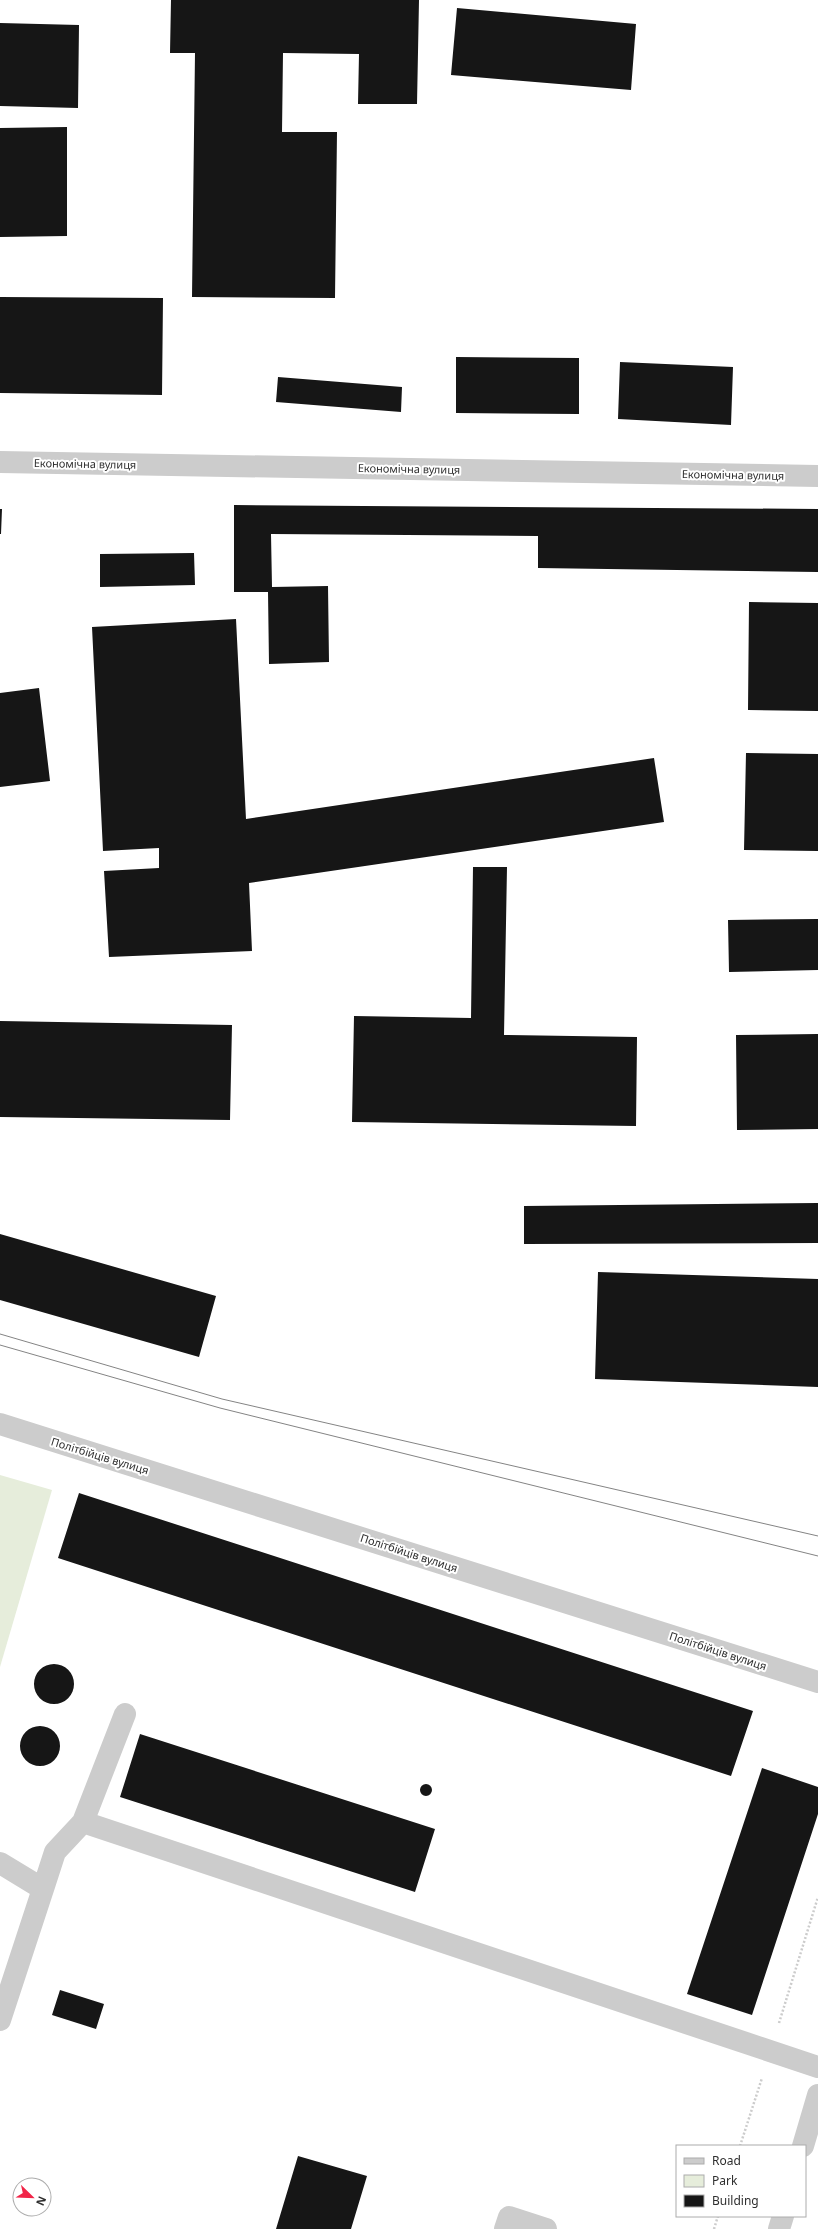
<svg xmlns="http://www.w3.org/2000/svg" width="818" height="2229" viewBox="0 0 818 2229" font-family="'Noto Sans',sans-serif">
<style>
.green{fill:#e6eddb}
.building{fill:#161616}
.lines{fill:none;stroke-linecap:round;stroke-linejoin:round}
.path{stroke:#ccc;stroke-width:2.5;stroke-dasharray:2 2;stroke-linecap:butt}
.minor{stroke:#ccc;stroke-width:22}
.tram{stroke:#848484;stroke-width:1}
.labels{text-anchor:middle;stroke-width:4;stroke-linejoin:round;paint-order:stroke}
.street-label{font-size:11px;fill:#2f2f2f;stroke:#fff}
</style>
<rect width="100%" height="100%" fill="#fff"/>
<path class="green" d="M0 1475 52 1490 0 1667Z"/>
<path class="building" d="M171 0H419L417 104H358L359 54 283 53 282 132H337L335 298 192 297 195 53H170Z
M457 8 636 24 631 90 451 75Z
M0 23 79 25 78 108 0 106Z
M67 127V236L0 237V128Z
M0 297 163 298 162 395 0 393Z
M456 357 579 358V414L456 413Z
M620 362 733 367 731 425 618 419Z
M278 377 402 387 401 412 276 402Z
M234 505 818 509V572L538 568V536L271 534 272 587 328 586 329 662 269 664 268 592H234Z
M0 509H2L1 534H0Z
M194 553 195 585 100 587V554Z
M749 602 818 603V711L748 710Z
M236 619 246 819 654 758 664 822 249 883 252 951 109 957 104 871 159 868V848L103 851 92 627Z
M39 688 50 781 0 787V693Z
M746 753 818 754V851L744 850Z
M473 867H507L504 1035 637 1037 636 1126 352 1122 354 1016 471 1018Z
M818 919V970L729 972 728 920Z
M0 1021 232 1025 230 1120 0 1117Z
M818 1034V1129L737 1130 736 1035Z
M818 1203V1243L524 1244V1206Z
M0 1234 216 1296 199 1357 0 1300Z
M598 1272 818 1279V1387L595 1379Z
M79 1493 753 1711 731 1776 58 1558Z
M34 1684a20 20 0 1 1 40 0a20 20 0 1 1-40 0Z
M20 1746a20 20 0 1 1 40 0a20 20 0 1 1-40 0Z
M140 1734 435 1829 415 1892 120 1797Z
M762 1768 818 1787V1814L752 2015 687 1994Z
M420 1790a6 6 0 1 1 12 0a6 6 0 1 1-12 0Z
M60 1990 104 2004 96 2029 52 2015Z
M298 2156 367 2176 351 2229H276Z"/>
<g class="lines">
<path class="path" d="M779 2023 818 1897
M740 2146 762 2078
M714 2229 718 2216"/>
<path class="minor" d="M0 462 818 476
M0 1424 818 1682
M83 1822 818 2067
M0 1863 43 1889 0 2020
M43 1889 55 1852 83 1822 125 1714
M803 2146 818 2095
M505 2229 509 2217 546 2229
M779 2229 783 2216"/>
<path class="tram" d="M0 1334 222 1399 818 1536
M0 1345 220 1408 818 1556"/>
</g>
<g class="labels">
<g class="street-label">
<text transform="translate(85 464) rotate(1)" y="4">Економічна вулиця</text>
<text transform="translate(409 469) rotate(1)" y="4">Економічна вулиця</text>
<text transform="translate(733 475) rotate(1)" y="4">Економічна вулиця</text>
<text transform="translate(100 1456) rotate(17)" y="4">Політбійців вулиця</text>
<text transform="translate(409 1553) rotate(18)" y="4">Політбійців вулиця</text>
<text transform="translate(718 1651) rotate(18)" y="4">Політбійців вулиця</text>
</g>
</g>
<rect x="676" y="2145" width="130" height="72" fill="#ffffff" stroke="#acacac"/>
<rect x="684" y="2158" width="20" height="6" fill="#cccccc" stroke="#acacac"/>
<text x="712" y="2165" font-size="12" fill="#2f2f2f">Road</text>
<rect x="684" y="2175" width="20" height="12" fill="#e6eddb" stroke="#acacac"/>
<text x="712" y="2185" font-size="12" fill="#2f2f2f">Park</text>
<rect x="684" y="2195" width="20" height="12" fill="#161616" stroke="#acacac"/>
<text x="712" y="2205" font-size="12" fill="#2f2f2f">Building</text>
<g transform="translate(32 2197) rotate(113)"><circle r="19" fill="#ffffff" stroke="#acacac"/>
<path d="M0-3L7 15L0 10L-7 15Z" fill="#f12548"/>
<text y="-6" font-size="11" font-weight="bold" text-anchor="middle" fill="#2f2f2f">N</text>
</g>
</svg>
